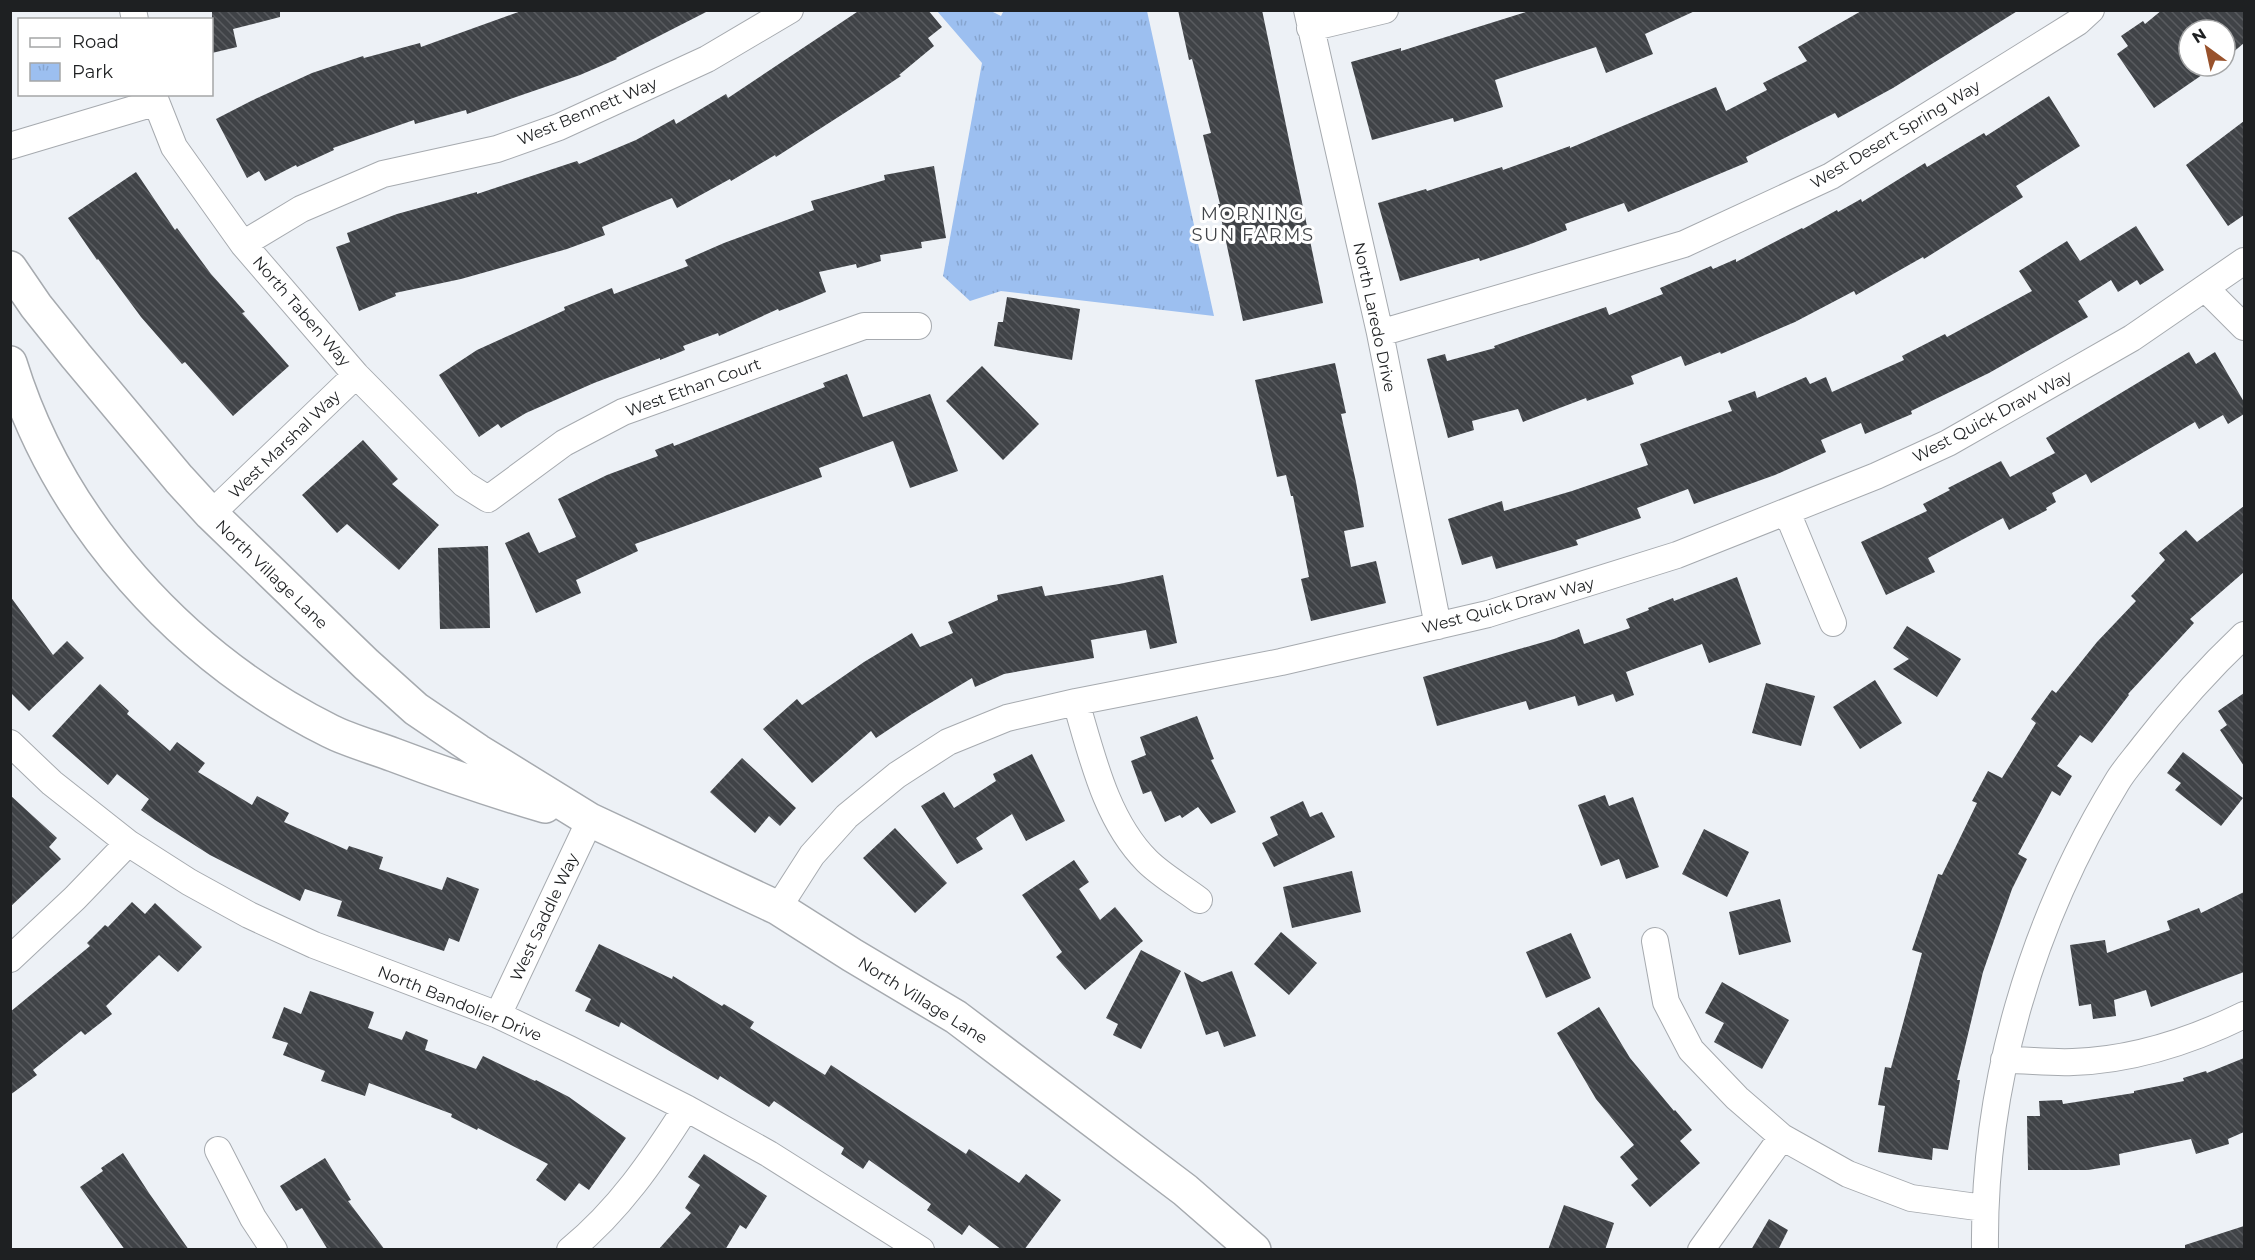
<svg xmlns="http://www.w3.org/2000/svg" width="2255" height="1260" viewBox="0 0 2255 1260" font-family="Montserrat,sans-serif">
<style>
.park{fill:url(#park-tufts)}
.building{fill:url(#building-back-hatch)}
.lines{fill:none;stroke-linecap:round;stroke-linejoin:round}
.street-casing{stroke:#a6aaaf;stroke-width:28}
.secondary-casing{stroke:#a6aaaf;stroke-width:36}
.street{stroke:#fff;stroke-width:26}
.secondary{stroke:#fff;stroke-width:33}
.labels{text-anchor:middle;stroke-width:6;stroke-linejoin:round;paint-order:stroke}
.street-label{font-size:16px;fill:#1e2022;stroke:#fff}
.neighbourhood-label{font-size:18px;letter-spacing:1.5px;fill:#43464a;stroke:#fff}
</style>
<defs>
<pattern id="park-tufts" width="24" height="20" patternUnits="userSpaceOnUse" patternTransform="scale(1.5)"><rect width="24" height="20" fill="#9cbff0"/><path d="M3 7l-1-3M5 7V3M7 7l1-3M15 17l-1-3M17 17v-4M19 17l1-3" fill="none" stroke="#86a4ce"/></pattern>
<pattern id="building-back-hatch" width="6" height="6" patternUnits="userSpaceOnUse" patternTransform="scale(1.5)"><rect width="6" height="6" fill="#404347"/><path d="M-1 5l2 2M0 0l6 6M5-1l2 2" fill="none" stroke="#595b5f"/></pattern>
</defs>
<rect width="100%" height="100%" fill="#edf1f6"/>
<path class="park" d="M1004 10 1147 11 1214 316 1001 291 970 301 943 276 982 63 937 11H991L1001 16Z"/>
<path class="building" d="M212 10H280V17L233 29 237 47 212 53Z
M524 10H710L616 58 617 59 580 75 467 114 466 110 415 124 414 120 333 148 334 150 297 167 296 165 265 181 259 171 247 178 216 119 251 101 312 73 363 56 364 58 420 43 421 47Z
M860 10H928L942 27 928 38 934 46 899 75 901 76 871 96 776 157 775 155 731 181 730 179 677 208 672 198 602 227 605 235 567 249 461 279 395 293 396 296 359 311 336 247 350 242 347 233 397 214 477 192V194L577 161 579 164 636 140 674 119 676 124 726 94 728 98Z
M1178 10H1262L1323 303 1243 321 1218 204H1220L1203 135 1211 133 1192 59 1189 60Z
M1532 10H1697L1645 34 1653 54 1606 73 1596 47 1495 80 1503 107 1454 122 1453 118 1372 140 1351 62 1401 48V51Z
M1863 10H2019L1893 88 1838 118 1835 113 1746 157 1748 162 1628 212 1624 203 1565 224 1567 230 1528 245 1480 261 1479 258 1400 281 1378 203 1426 189 1427 191 1502 167 1503 170 1570 146V148L1716 87 1726 111 1767 90 1763 83 1807 61 1798 47Z
M2162 10H2244V43L2225 59V30H2189V66H2215L2154 108 2117 54 2128 46 2121 36 2143 21 2145 24Z
M2049 96 2080 146 2016 186 2023 197 1924 259 1923 257 1856 295 1854 291 1795 322 1721 354 1720 352 1685 366 1681 356 1631 376 1634 384 1587 401 1586 398 1523 422 1518 409 1472 421 1474 430 1448 438 1427 359 1445 354 1447 361 1495 348 1494 346 1606 307 1609 315 1663 294 1660 288 1711 266 1713 269 1736 259V262L1802 228 1803 229 1837 210 1838 212 1861 199 1862 202 1925 163 1927 167 1984 133 1986 136Z
M2244 121V215L2228 226 2186 165Z
M934 166 946 238 921 242 922 248 880 255 881 261 857 268 856 264 819 272 826 292 802 302 779 311 778 309 719 336 718 333 683 346 685 350 660 360V358L594 383 526 413 501 428 498 424 479 437 439 375 477 350 565 310 564 307 612 288 614 294 688 266 685 260 724 243 814 210 811 201 885 180 884 175Z
M136 172 175 230 177 228 211 274 245 312 242 313 289 366 233 416 185 362 182 364 141 317 98 259 97 260 68 218Z
M2136 226 2164 270 2140 285 2137 280 2118 292 2111 280 2078 301 2088 317 1989 373 1911 411 1912 414 1865 434 1861 423 1821 440 1826 452 1775 475 1694 504 1688 489 1637 508 1641 518 1576 540 1578 545 1496 569 1492 556 1462 565 1448 519 1502 501 1504 511 1572 491 1648 465 1640 444 1732 411 1728 401 1755 391 1757 398 1806 377 1810 384 1826 377 1832 392 1904 360 1902 356 1945 334 1947 337 2032 291 2019 271 2067 241 2080 261Z
M1007 297 1080 309 1072 360 994 346 998 322H1003Z
M2189 352 2196 364 2215 352 2244 402V414L2228 424 2223 415 2199 429 2195 422 2091 483 2086 474 2052 493 2056 502 2046 508 2047 510 2009 530 2003 518 1928 558 1935 572 1886 595 1861 542 1927 511 1923 504 1950 490 1948 488 2001 461 2010 477 2055 453 2046 438Z
M1335 363 1346 413 1341 414 1356 482 1364 527 1344 531 1351 567 1376 561 1386 603 1311 621 1301 579 1309 577 1293 496H1291L1286 475 1277 477 1255 380Z
M982 366 1039 424 1003 460 946 401Z
M847 374 863 417 930 394 958 471 910 488 893 441 819 468 822 477 635 544 638 551 576 580 581 593 536 613 505 543 529 532 539 553 576 537 558 499 607 475 658 456 655 450 673 443 674 446 825 387 823 383Z
M363 440 398 479 392 484 439 525 399 570 347 524 337 533 302 495Z
M2244 506V572L2190 619 2194 623 2128 694 2129 695 2092 743 2080 735 2057 766 2072 776 2060 796 2052 791 2018 854 2027 859 2012 889 1983 972 1957 1080H1960L1948 1150 1933 1148 1932 1160 1878 1152 1885 1106 1878 1105 1885 1067 1891 1068 1922 953 1912 950 1938 874 1942 875 1977 803 1972 801 1988 771 2002 778 2036 723 2031 719 2052 690 2056 693 2097 642 2136 601 2131 596 2165 560 2159 553 2186 530 2197 542Z
M488 546 490 628 440 629 438 548Z
M1163 575 1177 643 1150 649 1146 630 1091 640 1094 658 1004 674 975 687 972 678 912 714 876 738 871 731 812 783 763 729 797 699 802 705 864 662 912 633 920 647 953 633 948 622 998 600 997 595 1042 586 1045 596 1119 584Z
M1737 577 1761 644 1709 663 1702 644 1626 672 1634 695 1616 702 1613 694 1578 706 1575 696 1529 710 1526 701 1437 726 1423 677 1554 639 1579 629 1584 644 1630 628 1626 619 1649 610 1648 608 1673 598 1674 601Z
M10 596 53 655 67 641 84 658 29 711 10 692Z
M1907 626 1961 659 1937 697 1893 669 1909 659 1893 648Z
M1875 680 1902 723 1860 749 1833 707Z
M1766 683 1815 696 1801 746 1752 733Z
M100 684 129 711 127 714 170 751 177 742 205 763 198 772 252 805 257 796 289 813 284 822 347 850 349 846 383 857 379 869 442 890 447 877 479 889 459 942 449 938 444 951 337 916 342 901 305 889 300 901 210 855 155 820 141 810 149 799 117 774 108 785 52 736Z
M2244 693V766L2220 730 2227 725 2218 711Z
M1197 716 1214 759 1211 760 1236 812 1211 824 1198 807 1182 818 1180 815 1165 822 1151 791 1143 794 1131 761 1146 755 1140 737Z
M2183 752 2243 798 2221 826 2175 790 2181 783 2167 773Z
M1032 754 1065 821 1026 841 1012 814 976 838 983 849 957 864 921 806 944 792 954 808 996 781 993 774Z
M742 758 796 808 780 826 769 816 755 833 710 792Z
M10 795 57 838 49 847 61 859 10 907Z
M1605 795 1609 806 1633 797 1659 867 1626 879 1619 859 1601 866 1578 805Z
M1303 801 1310 817 1322 812 1335 837 1274 867 1262 843 1278 835 1270 817Z
M895 828 947 883 915 913 863 858Z
M1704 829 1749 852 1727 897 1682 874Z
M1074 860 1089 882 1079 889 1100 920 1115 907 1143 941 1085 990 1056 957 1062 952 1022 895Z
M1352 871 1361 912 1292 928 1283 887Z
M2244 892V972L2151 1007 2146 990 2114 1000 2116 1016 2093 1019 2091 1004 2079 1006 2070 945 2105 940 2107 953 2170 930 2167 921 2199 908 2201 913Z
M1780 899 1791 942 1739 955 1729 912Z
M132 902 145 914 155 903 202 947 178 972 159 955 106 1006 112 1014 85 1035 81 1031 33 1070 37 1075 10 1095V1012L90 946 87 943 105 925 108 927Z
M1281 932 1317 963 1289 995 1254 964Z
M1571 933 1591 978 1546 998 1526 952Z
M599 944 672 979 673 976 722 1006 724 1004 754 1022 750 1028 825 1075 831 1065 966 1154 969 1149 1019 1183 1026 1174 1061 1200 1024 1250H1002L969 1225 962 1235 927 1210 931 1204 869 1160 863 1169 841 1154 844 1148 774 1101 769 1107 720 1076 718 1080 621 1022 619 1027 585 1011 591 999 575 991Z
M1141 950 1181 971 1141 1049 1113 1035 1118 1024 1106 1018Z
M1232 971 1256 1036 1224 1047 1218 1031 1206 1035 1184 972 1202 982Z
M1722 982 1789 1020 1762 1069 1714 1042 1724 1023 1705 1013Z
M310 991 374 1012 368 1028 402 1040 406 1031 428 1040 425 1050 476 1069 483 1056 535 1081 536 1080 569 1097 626 1138 589 1190 579 1183 565 1201 536 1180 548 1164 478 1128 477 1130 451 1117 452 1114 369 1083 365 1096 321 1081 325 1071 283 1055 288 1043 272 1038 284 1007 301 1014Z
M1599 1007 1630 1058 1674 1111 1675 1110 1692 1130 1680 1141 1700 1163 1650 1207 1631 1185 1638 1179 1620 1157 1634 1145 1596 1099 1557 1033Z
M2244 1058V1132L2228 1139 2229 1144 2196 1154 2191 1139 2119 1154 2120 1165 2088 1170H2028L2027 1116H2040L2039 1101 2062 1100 2063 1104 2134 1093V1091L2184 1081 2183 1078 2206 1071 2207 1073Z
M123 1153 149 1193 189 1250H125L80 1187 103 1171 101 1168Z
M704 1154 767 1196 746 1229 740 1225 725 1250H658L691 1213 685 1208 700 1185 688 1177Z
M325 1158 351 1200 348 1201 385 1250H328L302 1208 296 1211 280 1186Z
M1564 1205 1614 1223 1605 1250H1548Z
M1769 1219 1788 1230 1778 1250H1751Z
M2244 1226V1250H2185V1245Z"/>
<g class="lines">
<defs>
<path id="street" d="M133 10 135 20
M1307 10 1380 333 1438 626
M1310 28 1385 10
M153 94 174 147 243 244 356 375 464 484 488 499 564 443 623 412 864 326H918
M10 146 154 103
M243 244 301 209 383 174 497 149 559 127 707 59 790 10
M2206 289 2244 327
M1380 333 1684 244 1831 176 2078 22 2091 10
M1787 512 1833 623
M211 514 356 375
M1076 702C1092 756 1106 820 1147 861 1162 876 1182 887 1199 900
M10 743 52 783 128 843 189 882 249 915 314 945 498 1015 569 1049 686 1108 769 1154 921 1250
M778 908 812 855 847 816 897 775 948 742 1007 718 1076 702 1281 662 1488 614 1677 555 1876 476 1948 443 2132 338 2244 261
M1655 941 1666 1002 1691 1050 1737 1098 1782 1137 1848 1174 1911 1198 1984 1208
M10 959 75 898 128 843
M498 1015 590 820
M2004 1060C2027 1060 2050 1063 2073 1062 2133 1060 2191 1041 2244 1015
M218 1150 253 1218 274 1250
M570 1250C619 1210 653 1160 686 1108
M1701 1250 1782 1137
M1985 1250C1983 1085 2031 923 2117 782 2124 770 2135 758 2144 746 2175 706 2208 669 2244 635"/>
<path id="secondary" d="M10 268 36 306 76 356 179 479 211 514 366 664 416 709 478 751 590 820 778 908 852 955 956 1017 1185 1190 1254 1250
M10 363C59 522 182 657 330 731 350 741 373 747 394 755 444 774 494 791 545 806"/>
</defs>
<use href="#street" class="street-casing"/>
<use href="#secondary" class="secondary-casing"/>
<use href="#street" class="street"/>
<use href="#secondary" class="secondary"/>
</g>
<g class="labels">
<g class="street-label">
<text transform="translate(587 111) rotate(-23)" y="6">West Bennett Way</text>
<text transform="translate(1895 134) rotate(-31)" y="6">West Desert Spring Way</text>
<text transform="translate(302 311) rotate(49)" y="6">North Taben Way</text>
<text transform="translate(1375 317) rotate(78)" y="6">North Laredo Drive</text>
<text transform="translate(693 387) rotate(-20)" y="6">West Ethan Court</text>
<text transform="translate(1992 416) rotate(-28)" y="6">West Quick Draw Way</text>
<text transform="translate(284 444) rotate(-44)" y="6">West Marshal Way</text>
<text transform="translate(272 574) rotate(44)" y="6">North Village Lane</text>
<text transform="translate(1508 605) rotate(-15)" y="6">West Quick Draw Way</text>
<text transform="translate(544 917) rotate(-65)" y="6">West Saddle Way</text>
<text transform="translate(923 1000) rotate(32)" y="6">North Village Lane</text>
<text transform="translate(460 1003) rotate(22)" y="6">North Bandolier Drive</text>
</g>
<g class="neighbourhood-label">
<text x="1253" y="220">MORNING<tspan x="1253" dy="21">SUN FARMS</tspan></text>
</g>
</g>
<rect width="2255" height="1260" fill="none" stroke="#1e2022" stroke-width="24"/>
<rect x="18" y="18" width="195" height="78" fill="#ffffff" stroke="#a5a6a7" stroke-width="1.5"/>
<rect x="30" y="38" width="30" height="9" fill="#ffffff" stroke="#a5a6a7" stroke-width="1.5"/>
<text x="72" y="48" font-size="18" fill="#1e2022">Road</text>
<rect x="30" y="63" width="30" height="18" fill="url(#park-tufts)" stroke="#a5a6a7" stroke-width="1.5"/>
<text x="72" y="78" font-size="18" fill="#1e2022">Park</text>
<g transform="translate(2207 48) rotate(327)"><circle r="28" fill="#ffffff" stroke="#a5a6a7" stroke-width="1.5"/>
<path d="M0-4.5L10 22L0 15L-10 22Z" fill="#98512b"/>
<text y="-9" font-size="16" font-weight="bold" text-anchor="middle" fill="#1e2022">N</text>
</g>
</svg>
